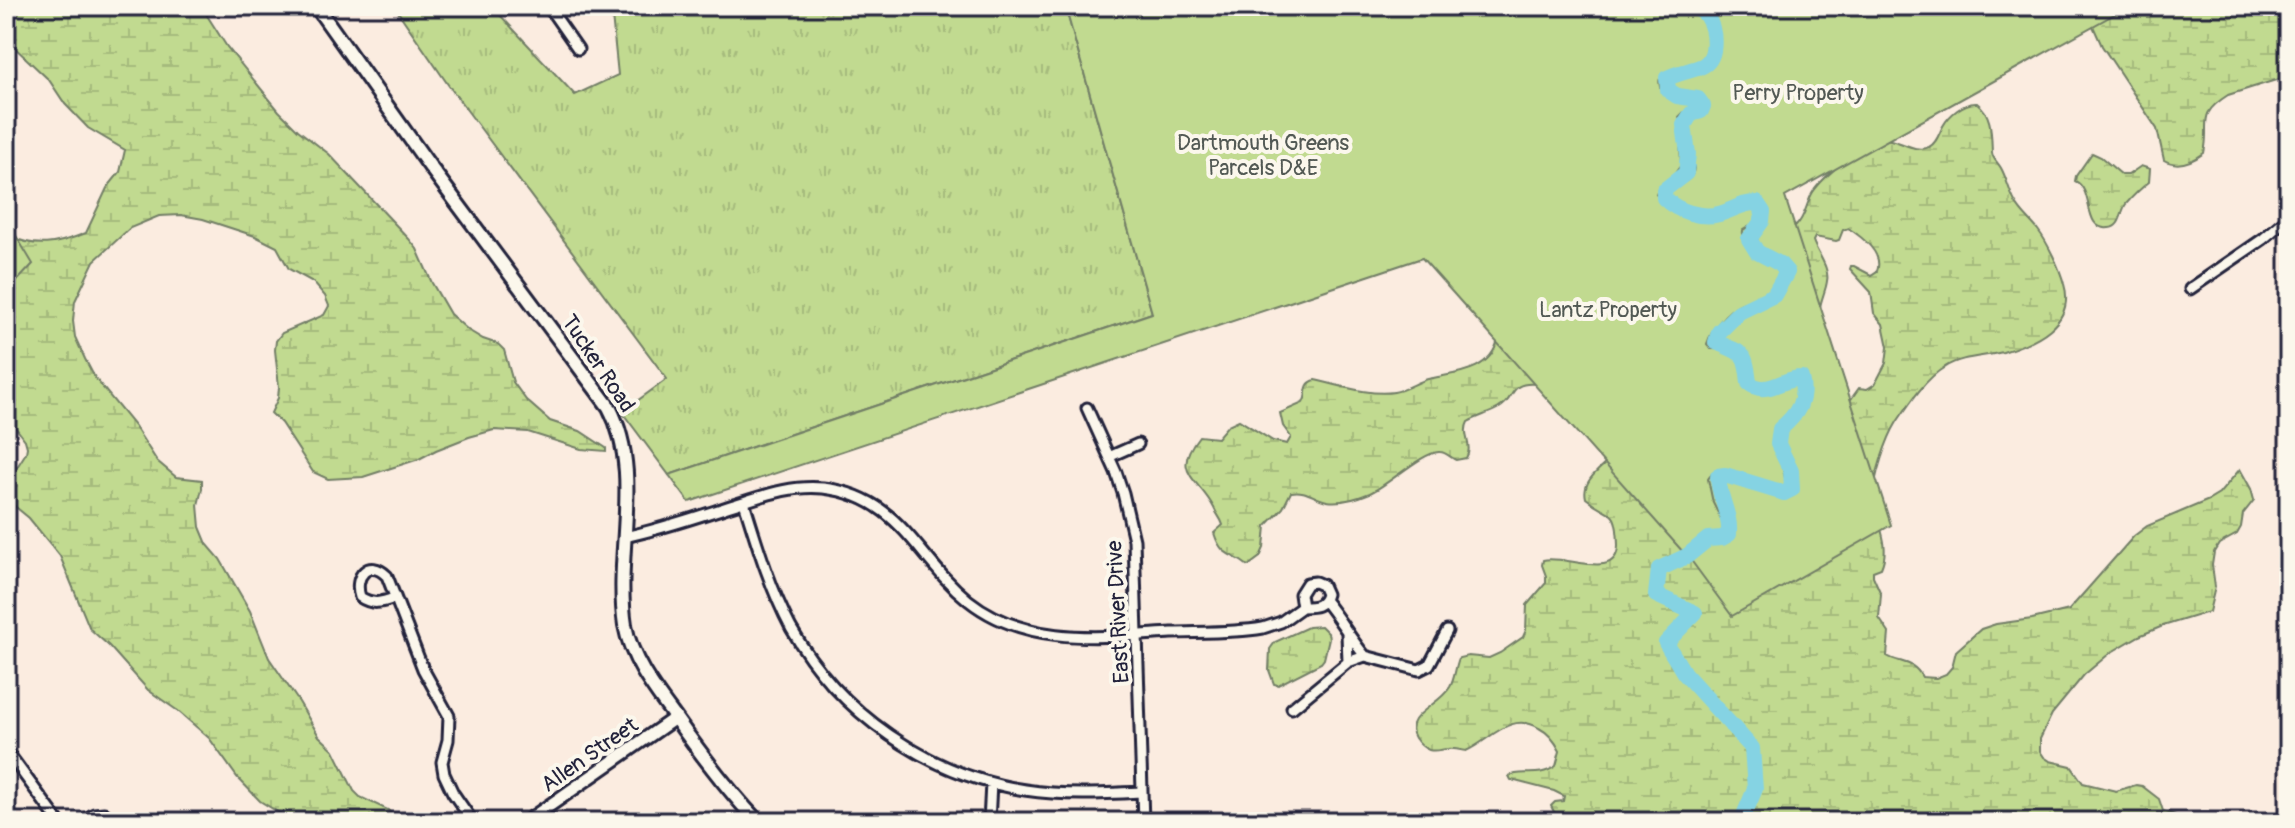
<svg xmlns="http://www.w3.org/2000/svg" width="2295" height="828" viewBox="0 0 2295 828" font-family="Pangolin,sans-serif">
<style>
.grass{fill:url(#grass-tufts);stroke:#727e66;stroke-width:2}
.wetland{fill:url(#wetland-marsh);stroke:#727e66;stroke-width:2;fill-rule:evenodd}
.green{fill:#c1da90;stroke:#727e66;stroke-width:2}
.lines{fill:none;stroke-linecap:round;stroke-linejoin:round}
.river{stroke:#85d3e3;stroke-width:16}
.minor-casing{stroke:#22223b;stroke-width:15}
.tertiary-casing{stroke:#22223b;stroke-width:17}
.secondary-casing{stroke:#22223b;stroke-width:18}
.minor{stroke:#fbf7ec;stroke-width:9}
.tertiary{stroke:#fbf7ec;stroke-width:11}
.secondary{stroke:#fbf7ec;stroke-width:12}
.labels{text-anchor:middle;stroke-width:8;stroke-linejoin:round;paint-order:stroke}
.park-label{font-size:22px;fill:#525954;stroke:#fbf7ec}
.street-label{font-size:22px;fill:#22223b;stroke:#fbf7ec}
</style>
<defs>
<pattern id="grass-tufts" width="24" height="20" patternUnits="userSpaceOnUse" patternTransform="scale(2)"><rect width="24" height="20" fill="#c1da90"/><path d="M3 7l-1-3M5 7V3M7 7l1-3M15 17l-1-3M17 17v-4M19 17l1-3" fill="none" stroke="#a6bb7d"/></pattern>
<pattern id="wetland-marsh" width="20" height="14" patternUnits="userSpaceOnUse" patternTransform="scale(2)"><rect width="20" height="14" fill="#c1da90"/><path d="M1 5h8M5 5V1M11 12h8M15 12V8" fill="none" stroke="#a6bb7d"/></pattern>
</defs>
<rect width="100%" height="100%" fill="#fbece0"/>
<filter id="ink" filterUnits="userSpaceOnUse"><feTurbulence type="fractalNoise" baseFrequency=".0125" numOctaves="2"/><feDisplacementMap in="SourceGraphic" scale="16" xChannelSelector="R" yChannelSelector="G"/><feConvolveMatrix kernelMatrix="1 2 1 2 8 2 1 2 1" color-interpolation-filters="sRGB"/></filter>
<g filter="url(#ink)">
<path class="grass" d="M394 6H494L499 14 575 95 618 75 611 6H1065L1152 313 669 475 622 412 667 379 449 86Z"/>
<path class="wetland" d="M6 6H201L227 47 279 111 298 130 329 154 409 239 417 249 432 283 450 314 468 330 483 339 498 344 504 350 513 382 526 400 550 421 580 431 606 448V451L581 449 528 432 494 430 469 437 436 450 419 459 363 477 328 479 313 472 281 423 271 413 278 398 279 387 275 350 276 341 282 333 324 315 329 306 325 296 313 282 289 269 277 247 255 236 203 219 181 215 159 216 130 228 94 261 75 301 73 321 75 337 85 359 95 378 135 427 157 461 176 477 202 480V489L198 505 200 527 207 544 220 559 250 611 269 658 299 702 319 736 334 750 354 791 360 797 388 810 399 822H294L260 801 237 777 209 738 178 711 148 690 109 646 90 629 60 556 29 518 6 499V478L15 470 26 453 27 447 25 440 6 415V235C37 249 56 245 86 233L107 188 120 172 125 150 88 128 65 104 49 80 14 47 6 22Z
M1653 6H1748L1786 223 1796 226C1806 216 1806 203 1813 192 1822 178 1864 142 1881 139 1897 137 1913 154 1929 147 1937 143 1939 133 1943 126 1949 115 1964 102 1977 103 1993 115 1991 135 1992 153 1993 159 1998 163 2001 168 2007 179 2009 191 2015 202 2021 213 2030 220 2038 230 2048 243 2060 269 2064 284 2076 324 2035 342 2003 352 1984 357 1962 356 1945 367 1926 378 1909 404 1897 422 1887 438 1873 478 1874 497 1875 522 1892 543 1881 568L1873 571V576L1881 594 1879 618 1889 633 1887 656C1901 664 1913 660 1922 677L1936 678 1946 674 1952 667 1956 651 1981 629 1996 624 2032 619 2069 610 2134 536 2147 526 2209 500 2219 494 2240 469 2251 489 2254 500 2243 514 2241 527 2237 534 2219 544 2214 552 2212 565 2215 587 2209 612 2163 626 2139 636 2110 653 2084 675 2052 714 2040 739V751L2044 757 2050 761 2071 766 2083 783 2116 791 2136 785 2142 786 2159 799 2163 811 2175 815 2185 822H1568L1554 812 1551 806 1555 802 1563 801 1564 796 1554 791 1511 780 1509 776C1522 769 1538 779 1556 766L1560 751C1555 741 1549 733 1539 728 1510 711 1491 740 1466 751 1461 750 1454 748 1448 749 1441 749 1436 752 1429 750 1423 748 1419 744 1415 738 1402 715 1438 707 1450 687 1455 678 1455 668 1459 658L1468 656 1489 658 1500 653 1523 637 1526 630 1527 605 1546 583V576L1542 565 1543 560C1565 554 1618 582 1618 545 1617 505 1610 518 1586 498 1582 483 1596 472 1606 463L1535 384C1508 382 1516 399 1499 408 1489 414 1478 416 1468 422 1461 435 1474 446 1466 458L1456 460C1451 458 1446 452 1440 452 1425 450 1387 486 1370 493 1358 498 1340 503 1327 501 1313 498 1306 489 1291 492L1283 508 1266 526 1264 548 1260 557 1248 566C1231 552 1222 558 1214 533L1223 525C1221 518 1217 515 1214 508 1198 477 1170 473 1199 436L1217 438 1228 425 1239 420 1273 441 1287 444 1291 437 1283 426 1280 413 1303 403C1309 393 1302 385 1315 380 1339 385 1369 396 1394 392 1406 390 1417 382 1428 379 1455 373 1491 372 1498 339 1501 326 1493 293 1492 278L1092 99 1091 62ZM1848 228C1862 237 1884 253 1877 271L1871 275 1854 266H1851L1850 269 1871 292 1874 313 1883 324 1888 347 1886 363 1875 384 1867 389 1859 388 1851 399 1847 398 1820 308C1821 299 1826 290 1827 281 1830 268 1817 253 1813 241L1815 237 1836 241 1839 240 1843 230Z
M2084 6H2289V76L2228 95C2195 116 2211 122 2204 153 2192 162 2178 168 2164 160L2157 129 2102 46Z
M2092 153 2101 157 2122 175H2128L2141 166 2150 169 2149 182C2141 188 2133 196 2126 204 2120 212 2122 227 2109 228 2082 231 2095 190 2075 181L2076 176Z
M1321 626 1328 633 1329 638 1324 659 1321 663 1278 685 1274 684 1269 670 1270 649 1275 642 1308 627Z"/>
<path class="green" d="M1065 6H1672L1700 14C1709 28 1713 55 1695 65 1685 70 1649 68 1662 91 1670 105 1691 96 1700 107L1684 112 1679 117 1681 165 1669 181 1658 188 1656 194C1664 214 1699 224 1719 218 1728 215 1738 205 1748 206 1754 207 1755 209 1759 213L1755 223 1743 230C1741 252 1763 259 1778 270 1786 293 1754 297 1740 304 1726 311 1711 330 1707 344L1711 349C1746 349 1741 355 1746 383 1761 400 1777 391 1793 380L1800 383C1804 399 1790 418 1776 426L1774 434 1787 486C1763 493 1738 464 1713 472L1708 479 1713 503 1727 531 1722 534H1707L1684 553 1422 258 689 502 669 475 1152 313Z
M1703 6H2129L1785 197 1891 525 1732 616 1690 559 1709 544 1726 541 1734 535C1736 516 1720 499 1724 480L1780 498 1793 496C1803 476 1784 455 1783 434 1793 418 1823 393 1800 374 1785 376 1770 387 1755 385 1748 373 1752 355 1740 346 1735 342 1726 342 1721 339L1740 317 1775 301 1792 275C1788 259 1768 256 1757 244L1758 233 1767 220 1764 206C1759 201 1754 197 1747 198 1734 200 1723 210 1709 211 1695 212 1666 207 1671 189 1681 182 1692 183 1694 168L1689 125 1692 119 1703 114 1706 108 1701 99 1677 92 1672 82C1693 66 1728 77 1718 33 1716 22 1712 13 1703 6Z
M6 219 33 264 6 293Z"/>
<g class="lines">
<path class="river" d="M1685 6C1693 7 1703 9 1707 17 1715 29 1718 56 1704 65 1696 70 1679 72 1667 78L1668 90 1677 96 1698 99 1703 106 1701 111 1691 114 1684 125 1688 154 1686 173 1664 190V198C1677 211 1701 219 1719 214 1734 210 1740 203 1757 203L1763 212 1762 221 1749 239 1757 252 1780 264 1787 272 1774 295 1739 312 1719 332 1716 342C1743 354 1746 350 1749 383 1766 397 1782 378 1801 378 1807 400 1797 415 1780 429L1778 444 1791 471 1792 489 1784 493 1725 475 1718 476C1718 496 1731 514 1729 534L1722 538 1708 539 1687 556 1659 569 1656 595 1695 613 1666 643 1684 673 1752 748 1755 789 1741 822"/>
<defs>
<path id="minor" d="M548 6 578 49
M2190 289 2263 239 2289 217
M1087 408 1116 472 1123 493 1134 540 1143 822
M1111 456 1138 444
M744 502C757 544 770 588 791 628 839 713 928 775 1025 790 1063 796 1103 794 1141 792
M624 537C663 529 702 515 740 503 768 494 794 485 823 488 901 497 915 557 968 600 1027 647 1102 637 1172 633 1202 632 1233 633 1263 628L1281 622 1302 607 1300 594 1307 583 1315 582 1322 585 1326 594C1323 607 1314 607 1302 607
M394 598C381 603 372 605 360 597 353 576 369 558 387 576L423 669 449 716 448 740 442 762 444 774 453 793 473 822
M1324 600C1339 618 1350 638 1365 656L1348 662 1347 634
M1365 656 1419 670 1429 665 1447 631
M1292 708 1348 662
M6 750 59 822
M82 822 94 814 104 813 113 822
M989 822 991 783"/>
<path id="tertiary" d="M526 822 675 718"/>
<path id="secondary" d="M316 6 431 168 609 407C644 474 614 553 625 625 631 659 654 689 674 716 700 753 727 789 758 822"/>
</defs>
<use href="#minor" class="minor-casing"/>
<use href="#tertiary" class="tertiary-casing"/>
<use href="#secondary" class="secondary-casing"/>
<use href="#minor" class="minor"/>
<use href="#tertiary" class="tertiary"/>
<use href="#secondary" class="secondary"/>
</g>
</g>
<g class="labels">
<g class="park-label">
<text x="1798" y="100">Perry Property</text>
<text x="1263" y="150">Dartmouth Greens<tspan x="1263" dy="25">Parcels D&amp;E</tspan></text>
<text x="1608" y="317">Lantz Property</text>
</g>
<g class="street-label">
<text transform="translate(599 363) rotate(56)" y="8">Tucker Road</text>
<text transform="translate(1117 612) rotate(-93)" y="8">East River Drive</text>
<text transform="translate(589 754) rotate(-35)" y="8">Allen Street</text>
</g>
</g>
<rect width="2295" height="828" fill="none" stroke="#fbf7ec" stroke-width="32"/>
<rect x="16" y="16" width="2263" height="796" fill="none" stroke="#22223b" stroke-width="3" filter="url(#ink)"/>
</svg>
